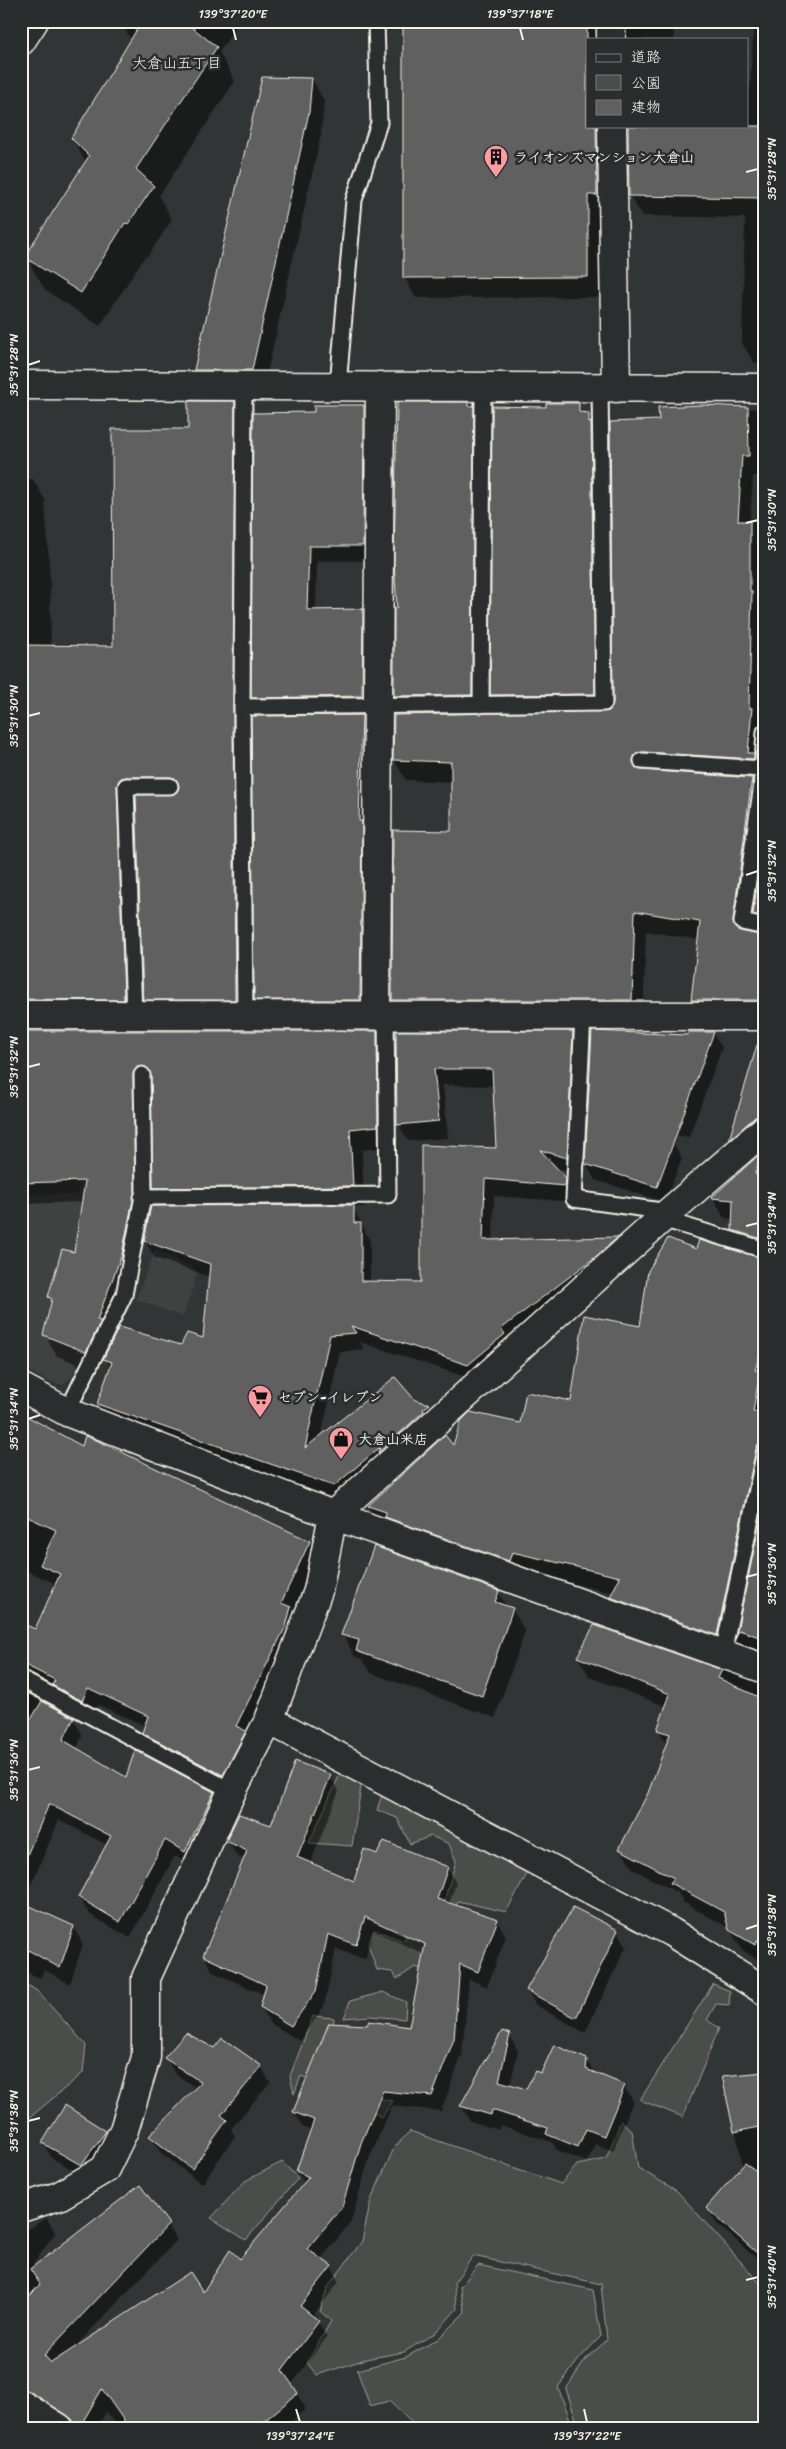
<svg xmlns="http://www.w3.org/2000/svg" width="786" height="2449" viewBox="0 0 786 2449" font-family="Sriracha,'Klee One',sans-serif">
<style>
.built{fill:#404242}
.green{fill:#4b4d4c;stroke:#a09f9a}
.shadow{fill:#0007;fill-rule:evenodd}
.building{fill:#5f605f;stroke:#f4f1e8}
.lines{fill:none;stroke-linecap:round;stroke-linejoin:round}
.service-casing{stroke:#f4f1e8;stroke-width:19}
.minor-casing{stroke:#f4f1e8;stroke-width:31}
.service{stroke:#2a2d2e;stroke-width:15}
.minor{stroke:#2a2d2e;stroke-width:28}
.ticks{fill:none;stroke:#f4f1e8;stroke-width:2}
.labels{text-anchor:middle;stroke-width:5;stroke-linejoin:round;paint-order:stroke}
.poi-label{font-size:14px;font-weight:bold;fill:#f4f1e8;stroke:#2a2d2e;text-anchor:start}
.neighbourhood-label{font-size:15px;fill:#f4f1e8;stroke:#2a2d2e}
.neatline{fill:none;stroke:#f4f1e8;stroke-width:2}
.ticks-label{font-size:12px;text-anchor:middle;fill:#f4f1e8}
</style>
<rect width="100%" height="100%" fill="#323535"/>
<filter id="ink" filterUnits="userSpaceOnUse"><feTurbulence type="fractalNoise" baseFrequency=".02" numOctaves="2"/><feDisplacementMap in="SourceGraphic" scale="10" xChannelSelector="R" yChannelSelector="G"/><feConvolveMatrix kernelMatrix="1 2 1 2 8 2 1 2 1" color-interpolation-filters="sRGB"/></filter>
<g filter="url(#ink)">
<path class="built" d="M83 1163 136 1164 125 1261 101 1322 71 1378 62 1385 46 1380 21 1366V1194L77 1195Z
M155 1250 198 1270 183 1317 136 1299Z"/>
<path class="green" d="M341 1772 362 1780 352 1846 309 1843Z
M382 1795 523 1866 526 1876 506 1912 458 1901 432 1973 415 1967 397 1979 392 1972 377 1970 368 1945 374 1930 404 1941 417 1910 439 1918 456 1861 449 1844 431 1836 410 1844 397 1818 377 1810Z
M21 1982 36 1990 86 2045 83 2073 21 2125Z
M713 1984 730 1991 729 2005 716 2004 707 2020 719 2028 683 2117 640 2100Z
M383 1992 406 2002 405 2019 370 2016 344 2018 350 2001Z
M313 2016 334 2018 327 2086 301 2076 294 2094 290 2076Z
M334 2092 393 2101 382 2117Z
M621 2121 632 2131 638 2168 677 2191 758 2281 765 2284V2428H579L566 2389 585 2360 607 2340 601 2284 473 2256 454 2283 457 2309 435 2333 404 2352 366 2359 317 2375 307 2363 331 2321 320 2311 328 2287 362 2241 371 2200 394 2148 410 2131 561 2184 577 2165 606 2159Z
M282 2162 298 2178 246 2240 211 2218 245 2181Z
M478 2265 593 2290 601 2336 580 2358 558 2387 573 2428H417L389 2401 370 2406 357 2370 406 2357 438 2339 465 2312 460 2287Z"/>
<path class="shadow" d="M120 21H240L219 52 235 81 159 196 172 220 147 257 145 256 100 326 45 290 26 257 86 163 72 138 131 40Z
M405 21H674V39H627V26L623 25 608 39H587V126H747V87H750L754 21H765V363H754L742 343 745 218 642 216 630 196 629 132 624 130 608 215H599V297L416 298 404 277Z
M312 79 324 101 321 135 263 391H208L195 370Z
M234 403 246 424 247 1020H156L144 999 137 798 133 799 135 1020 21 1026V479H33L45 500 50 577 51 647 114 648 190 431Z
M398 403 467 404 469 407H473L482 422 480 710 404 711 395 696 399 610 396 562Z
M578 404 583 414H588L597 430 603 709 501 710 492 695 547 408Z
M364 406 372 422V561H317L316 611 362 610 371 626V712L262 713 253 697 316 413Z
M702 406 765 409V476H753L750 522H765V779L751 778 763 799 746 934 765 937V1020H704L692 1000 699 940 646 931 643 1020H405L393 1000 452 833V782L406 780 394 760 604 714 614 708 661 421Z
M362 716 371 732 369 1015H264L255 999Z
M765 839V933L754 914Z
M21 1032H376L388 1053 389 1147 362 1150 364 1207H353L370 1241V1282L422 1283 498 1149 494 1086 443 1085 448 1138 408 1141 398 1124 397 1032 572 1033 582 1049 576 1174 554 1167 565 1179 575 1196 574 1202 494 1196 493 1241 617 1238 627 1254 478 1381 360 1342 364 1349 340 1352 321 1437 414 1402 429 1405 438 1421 344 1502 108 1421 98 1404 111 1369 105 1358 98 1372 57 1356 45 1335 53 1303 49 1297 75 1253 83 1202 21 1204ZM150 1087 153 1088 155 1187 166 1207 145 1241 155 1258 210 1277 204 1340 182 1346 112 1343 110 1339 146 1212Z
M765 1032V1139L746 1146 734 1126 762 1033Z
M713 1033 722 1048 689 1137 652 1133 673 1142 682 1158 665 1202 595 1180 586 1164 688 1036Z
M743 1171 765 1180V1256L745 1250 733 1230V1219L724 1218 713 1198Z
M765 1306V1480L728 1655 623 1617 611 1597 613 1593 523 1572 381 1526 369 1507 445 1437 454 1447 521 1425 572 1402 641 1327Z
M21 1415 82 1448 309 1542 319 1559 294 1613 300 1625 232 1791 153 1749 143 1733 146 1726 98 1705 92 1717 30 1686 22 1691 73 1719 83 1735 76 1749 126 1779 213 1793 223 1810 195 1868 175 1856 130 1938 89 1914 79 1897 107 1845 59 1820 23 1904 73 1927 83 1944 70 1984 44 1970 40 1978 21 1970V1625L35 1631 56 1584 21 1568Z
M765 1504V1669L748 1662 736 1641Z
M498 1592 507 1607 512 1609 525 1631 495 1718 371 1673 362 1659 355 1657 343 1635Z
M595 1626 765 1685V1964L742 1950 729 1928 684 1903 678 1893 633 1869 621 1849 649 1793 667 1745 659 1730 667 1707 590 1677 578 1657Z
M330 1776 339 1791 310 1864 354 1883 377 1856 447 1868 456 1883 449 1904 497 1920 506 1936 487 1987 469 1979 462 2055 441 2111 392 2106 369 2159 351 2222 320 2260 331 2267 339 2282 312 2317 318 2322 327 2337 291 2385 306 2409 283 2428H119L106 2412 97 2428H74L39 2406 21 2407V2233L47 2218 55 2233 28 2272 140 2186 177 2240 73 2349 203 2294 241 2261 305 2184 297 2171 311 2131 303 2127 294 2112 410 2028 424 1954 374 1931 365 1959 336 1949 324 2006 300 2041 270 2023 261 2007 265 1995 213 1972 204 1956 245 1860 237 1856 228 1841 272 1826Z
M617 1931 626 1947 585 2033 536 2005 527 1990Z
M509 2035 518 2051 510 2086 527 2091 542 2075 586 2060 595 2074 624 2086 633 2101 613 2151 595 2144 587 2162 557 2150 552 2142 500 2125 499 2130 470 2121 461 2106Z
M166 2058 261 2067 270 2082 231 2129 235 2136 202 2184 160 2152 151 2136 197 2088 175 2074Z
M765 2073V2266L716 2223 707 2208 743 2167 724 2077Z
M105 2132 114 2148 90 2180 52 2158 43 2143Z"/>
<path class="building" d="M142 21H184L217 47 136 169 154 186 128 224 125 223 81 293 24 257 89 156 71 138Z
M403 21H587V126H596L597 195H588V277L403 278Z
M262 77 312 78 309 112 252 370H194Z
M628 126H765V198L629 196Z
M235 401 233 707 235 1000H143L136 795 174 794 179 786 175 778 170 777H126L121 778 117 786 124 1000 21 999V645L113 646 112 429H188V401Z
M397 402H468V406H474L472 695 394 696V608H397L394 562Z
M546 403H579V412L589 413V423L591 422 595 694 490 695 492 406 546 407Z
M314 405H364L363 546H309L307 610 363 609 362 696 251 698 253 413 314 412Z
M702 405 748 407 749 456H742L738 521H750V591H752L749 708H752L748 753H754V759L643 752 635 755 633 761 636 768 641 770 752 778 733 921V926L740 931 765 936V1000H691L700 922 635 911 632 1000H392L393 830 451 831V762L393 760 394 715 609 711 613 703 610 422 659 420 658 407Z
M362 715 359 821H362L360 1000H254L251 716Z
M765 830V917L753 915Z
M21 1031H377L378 1126 350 1129 353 1186 153 1188 151 1075 146 1067H137L133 1075 135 1190 122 1254 97 1320 101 1321 86 1352 43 1335 52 1299 48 1297 62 1249 74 1252 85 1181 21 1183Z
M396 1031H573L567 1158 540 1150 566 1178 565 1186 485 1179 483 1240 618 1237 594 1258 501 1329 505 1334 468 1365 351 1326 356 1333 330 1335 305 1448 395 1377 415 1400 430 1404 423 1409 424 1411 378 1453 380 1447 334 1486 97 1404 112 1362 103 1359 119 1327 181 1345 187 1333 203 1338 210 1264 144 1241 151 1206 354 1205V1223H361V1281L421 1282V1145L496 1148 492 1069H434L439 1121 397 1125Z
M592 1031 687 1035 688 1032H714L657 1187 585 1164Z
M757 1045 765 1046V1114L755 1117 729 1140Z
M761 1153 755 1174 765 1178V1240L732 1230 733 1200 711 1198Z
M668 1238 696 1249 699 1240 765 1259V1337L755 1370 760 1371 753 1412 765 1413V1442L758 1444 756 1449 717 1635 610 1597 620 1577 512 1552 509 1561 385 1517 386 1512 368 1506 445 1435 453 1445 461 1421 470 1412 520 1423 526 1392 571 1401 584 1315 640 1326 648 1271Z
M21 1413 82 1446 85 1436 96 1440 310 1541 281 1603 291 1607 286 1626 236 1726 246 1731 223 1775 142 1733 148 1716 88 1688 82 1701 52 1685 55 1680 21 1663V1623L35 1629 60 1574 40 1565 56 1530 21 1514Z
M765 1498V1639L739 1630 735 1639Z
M374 1546 499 1591 495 1602 513 1608 482 1696 356 1651 359 1640 341 1635Z
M594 1625 722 1670 718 1678 765 1700V1928L755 1945 729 1930 724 1912 670 1883 674 1878 619 1849 648 1793 670 1734 657 1730 670 1694 577 1657Z
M42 1701 74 1718 63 1740 126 1777 135 1750 214 1792 185 1852 165 1840 120 1922 78 1897 111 1836 49 1804 21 1869V1736Z
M295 1761 331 1775 297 1857 354 1881 364 1849 377 1854 384 1841 448 1867 437 1899 498 1919 478 1972 460 1964 454 2039 432 2096 383 2091 361 2143 342 2207 307 2249 332 2266 300 2306 319 2321 282 2370 298 2393 256 2428H129L102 2389 79 2428H74L73 2420 67 2415 29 2391 21 2388V2306L40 2284 30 2269 140 2185 169 2224 44 2355 51 2363 190 2272 203 2292 230 2250 240 2259 309 2177 296 2171 314 2120 293 2112 329 2023 367 2025 369 2021 409 2027 425 1944 365 1917 356 1945 328 1934 316 1991 291 2026 260 2007 266 1985 203 1956 247 1851 226 1841 239 1814 271 1825Z
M21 1902 74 1926 60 1968 21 1946Z
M573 1907 618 1930 576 2018 526 1990Z
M502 2031 510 2034 499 2081 526 2089 535 2071 541 2073 554 2045 587 2059 586 2069 625 2085 604 2136 586 2129 578 2147 546 2134 548 2128 492 2110 491 2115 460 2106Z
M186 2033 214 2048 222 2038 262 2066 221 2115 227 2120 192 2169 149 2136 201 2082 164 2058Z
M765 2072V2126L734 2132 722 2076Z
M65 2105 106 2131 81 2165 42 2143Z
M745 2163 765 2177V2260L706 2208Z"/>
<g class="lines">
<defs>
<path id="service" d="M244 385 242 707 245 1015
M338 386 354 200 379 123 376 21
M481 705 483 387
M242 707 604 703 600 387
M765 732 761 791 742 922 765 927
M642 761 762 769
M134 1015 126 786H170
M583 1016 574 1199 669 1212
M142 1197 388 1195 386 1015
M662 1219 765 1250
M67 1412 124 1295 144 1191 142 1075
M723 1653 765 1451
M21 1679 232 1791"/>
<path id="minor" d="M611 21V39
M21 41 34 21
M612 126 616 388
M21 385 765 388
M21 1015 765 1016
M376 1015 380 386
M21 1387 67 1412 333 1515 765 1669
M269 1720 671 1932 765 1991
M21 2208 59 2196 105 2169 124 2130 146 2057V1978L232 1791 269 1720 318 1591 333 1515 669 1212 765 1129
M21 2404 59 2428"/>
</defs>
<use href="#service" class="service-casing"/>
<use href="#minor" class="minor-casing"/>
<use href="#service" class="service"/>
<use href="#minor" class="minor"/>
</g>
</g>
<path class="ticks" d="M233 28 236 40M520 28 523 40M746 172 758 169M28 365 40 361M746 523 758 520M28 716 40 713M746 875 758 871M28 1067 40 1064M746 1226 758 1223M28 1419 40 1415M746 1577 758 1574M28 1770 40 1767M746 1929 758 1925M28 2121 40 2118M746 2280 758 2277M296 2409 300 2422M584 2409 587 2422"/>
<defs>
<symbol id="building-pin" viewBox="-11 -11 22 30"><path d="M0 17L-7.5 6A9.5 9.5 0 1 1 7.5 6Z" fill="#ff9aa2" stroke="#2a2d2e"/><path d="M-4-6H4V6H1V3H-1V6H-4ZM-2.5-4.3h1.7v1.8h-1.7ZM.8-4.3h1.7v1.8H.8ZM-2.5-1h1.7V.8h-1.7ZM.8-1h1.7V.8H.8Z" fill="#111"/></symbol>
<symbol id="supermarket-pin" viewBox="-11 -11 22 30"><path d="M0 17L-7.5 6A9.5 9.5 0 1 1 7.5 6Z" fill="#ff9aa2" stroke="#2a2d2e"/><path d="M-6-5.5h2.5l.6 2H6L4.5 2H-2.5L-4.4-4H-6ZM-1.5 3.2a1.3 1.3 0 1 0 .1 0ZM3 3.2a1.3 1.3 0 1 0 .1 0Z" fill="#111"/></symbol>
<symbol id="shop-pin" viewBox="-11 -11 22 30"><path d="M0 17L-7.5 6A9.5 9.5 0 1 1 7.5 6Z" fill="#ff9aa2" stroke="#2a2d2e"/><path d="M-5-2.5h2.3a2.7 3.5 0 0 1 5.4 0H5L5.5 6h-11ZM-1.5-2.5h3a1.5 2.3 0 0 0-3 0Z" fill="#111"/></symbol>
</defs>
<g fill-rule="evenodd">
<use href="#building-pin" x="482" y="143" width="28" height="38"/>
<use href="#supermarket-pin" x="246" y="1383" width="28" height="38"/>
<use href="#shop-pin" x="327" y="1425" width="28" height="38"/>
</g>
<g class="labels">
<g class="poi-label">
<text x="514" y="162">ライオンズマンション大倉山</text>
<text x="278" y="1402">セブン-イレブン</text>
<text x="358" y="1444">大倉山米店</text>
</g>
<g class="neighbourhood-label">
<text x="177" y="68">大倉山五丁目</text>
</g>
</g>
<rect width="786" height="2449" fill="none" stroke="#2a2d2e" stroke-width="55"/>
<rect x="586" y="38" width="162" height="90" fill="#2a2d2e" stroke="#7b7b78"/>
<rect x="596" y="54" width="25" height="8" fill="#2a2d2e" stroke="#7b7b78"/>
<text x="631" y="62" font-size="15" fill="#f4f1e8">道路</text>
<rect x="596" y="75" width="25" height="15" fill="#4b4d4c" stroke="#7b7b78"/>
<text x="631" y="88" font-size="15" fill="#f4f1e8">公園</text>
<rect x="596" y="100" width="25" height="15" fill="#5f605f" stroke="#7b7b78"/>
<text x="631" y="112" font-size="15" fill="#f4f1e8">建物</text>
<rect x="28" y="28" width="730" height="2394" class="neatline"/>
<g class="ticks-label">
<text x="233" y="18">139°37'20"E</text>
<text x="520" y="18">139°37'18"E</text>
<text transform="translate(772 169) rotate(-90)" y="4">35°31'28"N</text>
<text transform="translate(14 365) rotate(-90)" y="4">35°31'28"N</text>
<text transform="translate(772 520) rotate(-90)" y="4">35°31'30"N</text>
<text transform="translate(14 716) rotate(-90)" y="4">35°31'30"N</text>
<text transform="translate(772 871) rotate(-90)" y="4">35°31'32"N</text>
<text transform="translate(14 1067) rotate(-90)" y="4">35°31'32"N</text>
<text transform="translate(772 1223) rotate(-90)" y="4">35°31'34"N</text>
<text transform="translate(14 1419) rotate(-90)" y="4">35°31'34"N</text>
<text transform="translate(772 1574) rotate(-90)" y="4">35°31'36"N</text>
<text transform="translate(14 1770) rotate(-90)" y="4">35°31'36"N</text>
<text transform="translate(772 1925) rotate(-90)" y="4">35°31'38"N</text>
<text transform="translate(14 2121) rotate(-90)" y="4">35°31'38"N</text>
<text transform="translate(772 2277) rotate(-90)" y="4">35°31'40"N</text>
<text x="300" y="2440">139°37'24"E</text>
<text x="587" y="2440">139°37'22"E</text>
</g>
</svg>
